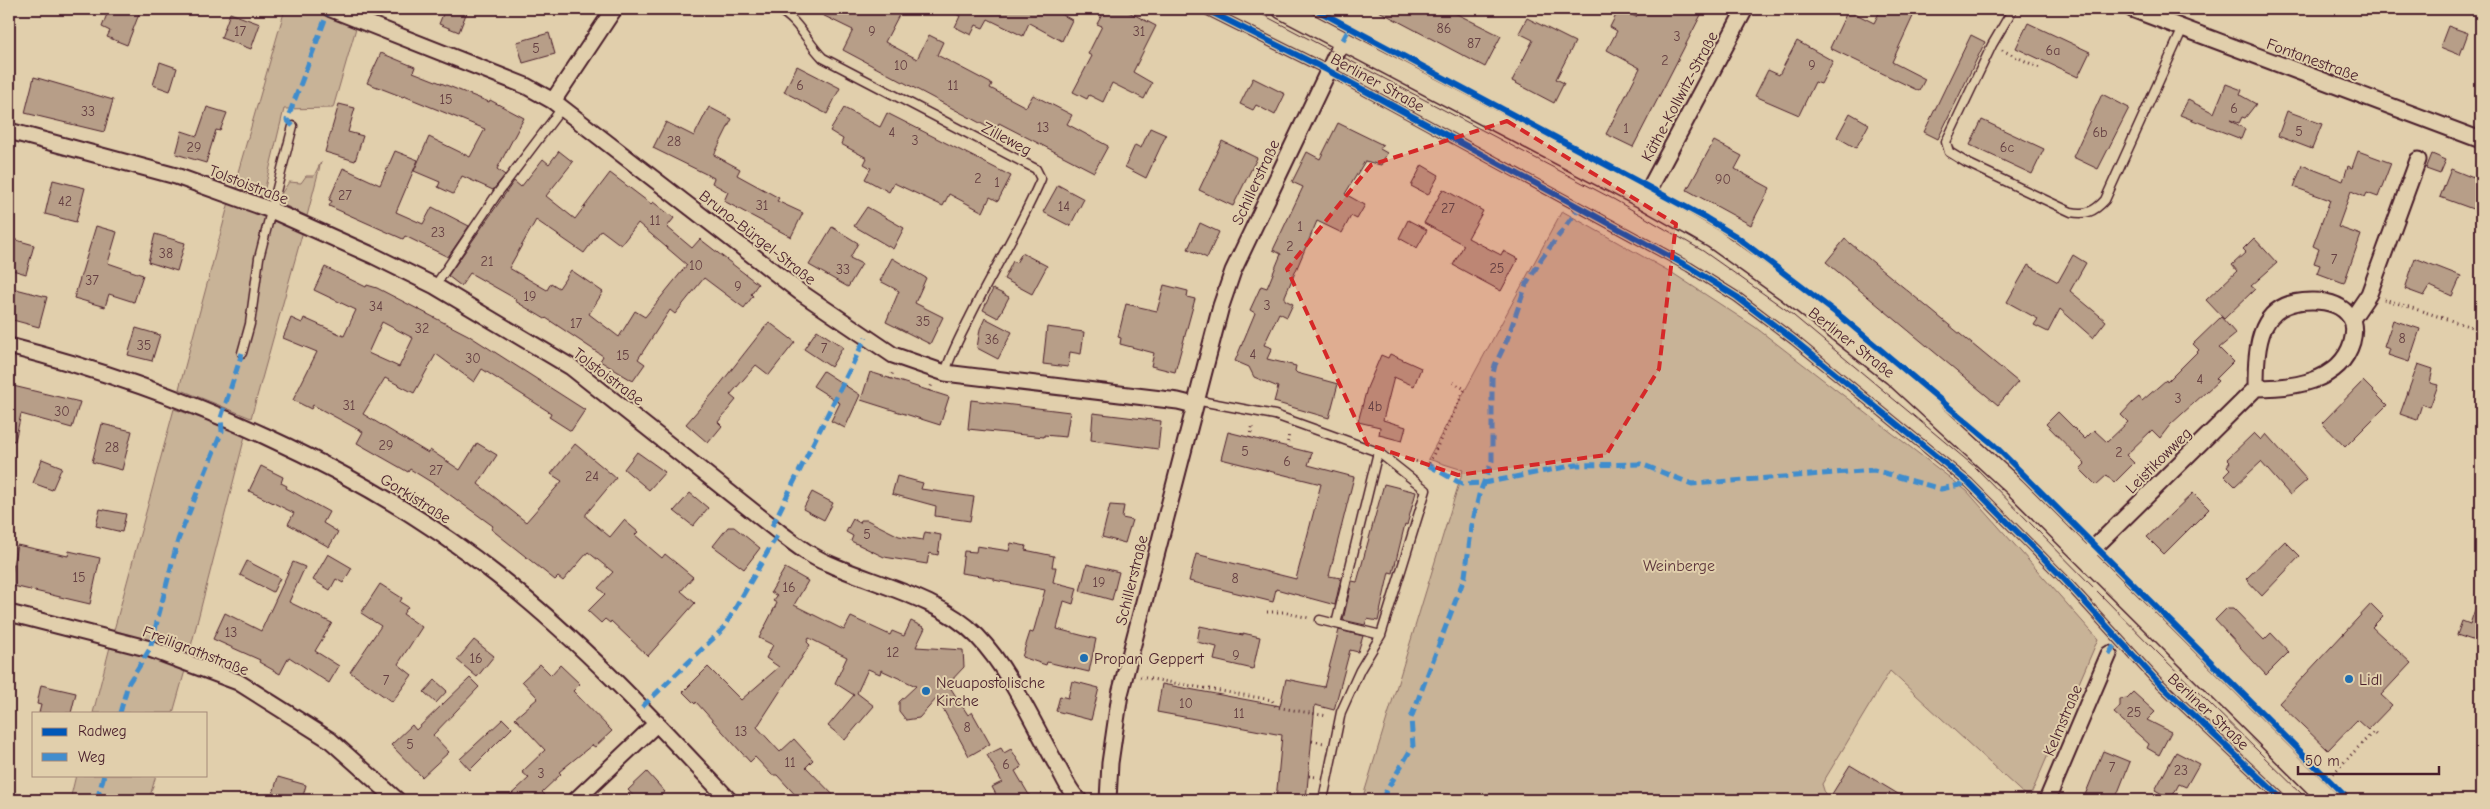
<svg xmlns="http://www.w3.org/2000/svg" width="2490" height="809" viewBox="0 0 2490 809" font-family="'Comic Neue',sans-serif">
<style>
.green{fill:#c8b397;stroke:#896961}
.building{fill:#b79e88;stroke:#4a1f2b;fill-rule:evenodd}
.lines{fill:none;stroke-linecap:round;stroke-linejoin:round}
.service-casing{stroke:#4a1f2b;stroke-width:11}
.minor-casing{stroke:#4a1f2b;stroke-width:19}
.tertiary-casing{stroke:#4a1f2b;stroke-width:22}
.path{stroke:#4a1f2b;stroke-width:3;stroke-dasharray:1 4;stroke-linecap:butt}
.service{stroke:#e1cfac;stroke-width:8}
.minor{stroke:#e1cfac;stroke-width:15}
.tertiary{stroke:#e1cfac;stroke-width:19}
.tram{stroke:#4a1f2b;stroke-width:1}
.quiet{stroke:#418dcd;stroke-width:5;stroke-dasharray:10 5;stroke-linecap:butt}
.cycleway-casing{stroke:#e1cfac;stroke-width:9}
.cycleway{stroke:#0057b8;stroke-width:6}
.marked{fill:#d62828;fill-opacity:0.2;stroke:#d62828;stroke-width:4;stroke-dasharray:10 6;stroke-linejoin:round}
.poi-dot{fill:#1f6fb2;stroke:#e1cfac;stroke-width:2}
.labels{text-anchor:middle;stroke-width:4;stroke-linejoin:round;paint-order:stroke}
.number-label{font-size:14px;fill:#653f42}
.street-label{font-size:16px;fill:#4a1f2b;stroke:#e1cfac}
.park-label{font-size:16px;fill:#5d353b;stroke:#e1cfac}
.poi-label{font-size:16px;fill:#4a1f2b;stroke:#e1cfac;text-anchor:start}
</style>
<rect width="100%" height="100%" fill="#e1cfac"/>
<filter id="ink" filterUnits="userSpaceOnUse"><feTurbulence type="fractalNoise" baseFrequency=".02" numOctaves="2"/><feDisplacementMap in="SourceGraphic" scale="10" xChannelSelector="R" yChannelSelector="G"/><feConvolveMatrix kernelMatrix="1 2 1 2 8 2 1 2 1" color-interpolation-filters="sRGB"/></filter>
<g filter="url(#ink)">
<path class="green" d="M285 9C320 9 326 9 356 28L333 108 284 109 263 196 234 186Z
M321 162 307 216 282 204 281 194 289 182 301 183 306 176H314Z
M229 202 303 231 251 418 179 389Z
M1562 211 1674 274 1755 327 1967 491 2098 639 2029 799 1890 671 1822 784 1827 800H1362L1463 470 1428 459Z
M174 409 230 428 245 436 189 654 114 630Z
M111 643 186 667 173 713H93Z
M76 775H156L149 800H70Z"/>
<path class="building" d="M109 9H141L127 45 107 37 110 31 102 27Z
M445 9H468L459 32 439 24Z
M810 9H902L885 42 917 59 929 35 943 42 937 55 992 84 990 88 1026 107 1033 95 1072 115 1067 124 1108 146 1094 172 999 123 995 131 843 50 853 30Z
M946 9H1064L1061 14 1072 20 1062 41 1029 23 1023 36 988 19 983 28 976 25 971 35 955 27 960 16Z
M1105 9H1123L1156 26 1133 72 1152 83 1144 99 1112 83 1103 102 1089 95 1087 99 1073 92 1092 56 1088 54 1102 26 1097 24Z
M1375 9H1447L1501 36 1485 67Z
M1619 9 1636 17 1640 9H1704L1633 147 1606 134 1640 68 1607 50 1617 31 1610 27Z
M1881 9H1907L1915 12 1892 62 1925 79 1919 91 1830 48 1848 10 1874 23Z
M230 13 260 24 251 49 221 38Z
M1527 18 1575 42 1556 79 1564 83 1554 103 1512 81 1533 40 1519 33Z
M2028 23 2090 52 2078 77 2016 48Z
M2448 26 2468 33 2460 55 2440 47Z
M549 33 555 54 523 63 517 42Z
M1971 35 1985 42 1938 139 1924 132Z
M1797 41 1833 61 1821 84 1815 82 1799 115 1755 96 1768 70 1779 75Z
M381 53 415 67 413 72 489 102 490 100 524 118 497 169 505 175 493 190 462 176 453 194 438 187 440 182 414 171 429 137 470 157 485 129 404 96 403 97 367 83Z
M160 62 177 68 170 91 153 85Z
M797 66 840 88 827 114 784 92Z
M34 77 113 100 104 132 25 113Z
M1253 78 1285 94 1275 115 1256 105 1253 110 1240 104Z
M2226 84 2242 90 2240 95 2256 104 2245 118 2242 117 2239 123 2230 120 2245 129 2241 139 2180 115 2188 100 2214 113Z
M2102 94 2129 108 2098 169 2073 157Z
M339 104 355 108 348 132 363 136 355 161 325 152Z
M207 107 227 113 220 131 216 130 206 163 176 154 182 131 197 136Z
M709 107 732 119 714 155 740 169 737 175 779 198 777 201 803 213 791 237 724 201 728 192 712 183 714 178 653 148 666 122 694 136Z
M844 108 880 127 887 113 1011 176 998 201 990 197 983 212 949 194 943 206 894 183 889 192 865 179 871 168 864 164 867 158 841 144 843 139 830 131Z
M2287 111 2322 124 2312 149 2278 136Z
M1850 113 1869 124 1856 148 1837 137Z
M1982 120 2044 149 2032 174 1970 145Z
M1338 123 1383 145 1380 149 1387 153 1381 165 1365 161 1345 194 1365 205 1357 219 1351 216 1342 233 1317 221 1285 296V300L1293 304 1287 317 1279 313 1264 345 1272 348 1267 359 1296 366 1295 371 1297 373 1338 384 1329 418 1274 402 1278 387 1254 377 1249 367 1235 361 1255 313 1250 310 1261 286 1267 288 1281 254 1273 250 1303 187 1292 182 1307 152 1320 159Z
M1150 128 1166 135 1146 178 1125 167 1135 145 1141 148Z
M1222 141 1257 158 1233 206 1199 190Z
M1714 141 1742 156 1735 169 1770 188 1751 225 1687 190Z
M395 151 418 160 396 212 423 224 432 207 469 226 448 257 405 236 403 239 329 206 332 201 329 200 343 168 380 185Z
M559 151 573 162 546 196 575 219 610 173 651 204 653 202 674 218 667 227 692 248 700 239 758 284 751 294 753 296 744 308 704 278 675 314 670 310 638 359 645 364 633 381 600 361 603 356 546 318 545 319 515 301 516 299 470 273 461 286 448 276 514 181 521 187 543 159 549 164ZM536 220 584 253 601 230 621 245 638 223 687 265 645 317 635 311 619 337 589 314 603 292 571 270 559 288 551 283 547 290 509 268Z
M2358 151 2391 163 2378 197 2367 193 2365 197 2351 191 2338 227 2361 235 2344 283 2317 273 2320 265 2314 263 2319 249 2313 246 2330 200 2294 187 2302 165 2343 181 2348 166 2352 168Z
M2432 154 2446 160 2440 174 2426 169Z
M1422 165 1439 175 1428 195 1411 186Z
M2451 169 2481 181V212L2440 197Z
M53 180 85 188 76 222 45 214Z
M1058 185 1084 199 1070 226 1043 212Z
M1443 189 1483 211 1468 238 1501 255 1503 251 1518 259 1501 291 1453 265 1464 245 1424 223Z
M867 207 904 228 893 249 854 226Z
M1408 220 1427 230 1417 248 1399 238Z
M1200 223 1219 232 1207 258 1188 249Z
M96 226 117 232 108 263 143 275 134 302 109 294 105 307 74 298Z
M832 227 858 243 850 258 862 264 848 287 809 265Z
M155 234 185 243 177 271 148 262Z
M9 238 34 245 26 274 9 269Z
M2254 238 2277 263 2251 286 2255 289 2224 319 2206 300 2237 271 2232 265 2246 252 2243 249Z
M1845 239 2018 382 1998 405 1826 262Z
M1022 253 1047 266 1032 294 1004 279 1013 261 1016 263Z
M2073 255 2086 263 2070 291 2106 321 2093 338 2060 309 2048 332 2034 325 2038 319 2007 302 2028 265 2058 282Z
M892 258 926 278 915 303 943 317 930 344 886 322 899 291 880 281Z
M2415 258 2461 276 2452 296 2430 286 2424 296 2405 289Z
M325 267 366 287 367 285 377 288 468 335 585 410 571 431 549 417 551 413 482 369 474 382 436 354 414 393 385 378 363 414 428 453 430 450 460 470 477 443 497 455 478 484 526 522 562 481 551 474 575 444 616 478 586 514V517L610 537 624 520 638 532 635 535 662 558 665 554 693 577 681 591 695 603 648 656 611 621 610 623 605 619 601 623 588 611 605 594 598 588 613 572 588 552 563 581 558 577 555 580 491 529 493 526 439 487 410 469 408 472 357 443 363 432 313 405 311 409 293 400 317 352 283 338 291 318 302 323 304 318 344 336 356 310 314 290ZM382 322 413 338 399 367 368 353Z
M1164 285 1188 291 1187 297 1195 299 1175 372 1151 366 1154 353 1120 344 1121 338 1118 337 1126 304 1157 311Z
M16 289 47 297 39 327 9 319Z
M993 289 1009 297 998 318 983 310Z
M2221 317 2236 334 2219 348 2233 362 2216 379 2218 381 2170 425 2160 438 2152 430 2126 455 2134 463 2114 483 2107 475 2096 485 2080 469 2085 464 2046 424 2058 412 2085 439 2094 430 2107 442 2128 422 2121 415 2133 402 2139 397 2142 401 2166 380 2167 382 2199 350 2193 344Z
M985 318 1012 332 998 359 977 348 980 329Z
M2393 320 2420 329 2409 362 2388 355 2390 349 2384 347Z
M769 322 795 342 769 375 756 365 730 395 736 400 718 422 722 426 708 443 686 424 714 392Z
M1047 327 1084 332 1081 354 1070 352 1068 367 1043 364Z
M136 328 160 335 152 361 128 355Z
M817 330 843 347 831 367 804 349Z
M1390 354 1421 368 1414 386 1394 377 1383 420 1406 427 1402 441 1379 435 1380 427 1358 422 1367 388 1381 355 1388 358Z
M2418 364 2433 369 2430 383 2438 385 2430 407 2422 404 2417 420 2400 414Z
M823 371 860 395 845 428 831 421 840 403 813 386Z
M870 372 949 397 940 425 861 400Z
M2363 381 2387 405 2345 447 2322 423Z
M9 385 80 402 72 428 21 414 15 441 9 440Z
M971 400 1070 412 1066 437 1044 435V437L968 429Z
M1093 413 1161 421 1158 449 1091 440Z
M102 424 132 431 122 470 92 462Z
M1228 432 1312 453 1308 465 1354 477 1329 576 1341 578 1335 605 1276 589 1273 602 1189 581 1196 554 1296 579 1321 484 1221 459Z
M2254 433 2261 440 2266 434 2307 480 2290 495 2261 462 2235 486 2224 475 2230 469 2227 466 2230 462 2227 459Z
M637 452 665 472 649 490 624 469Z
M42 459 62 467 52 490 33 483Z
M261 466 283 477 281 483 287 486 286 488 329 512 323 523 338 532 329 547 288 524 294 513 249 491Z
M897 476 923 483 921 489 974 497 970 521 935 516 936 506 892 494Z
M1384 484 1416 492 1407 525 1405 524 1393 573 1389 572 1378 621 1367 619 1365 625 1343 620 1352 581 1357 582Z
M812 492 833 503 824 520 803 509Z
M690 493 708 508 693 526 674 511Z
M2193 493 2209 509 2164 554 2147 537Z
M1110 505 1124 506 1122 518 1132 520 1125 543 1102 537Z
M100 509 126 514 122 532 96 526Z
M853 519 860 523 861 520H867L899 536 923 540 925 532 941 535 938 555 929 553 927 564 884 557 851 541 853 536 846 532Z
M728 527H734L760 548 744 569 713 546Z
M2285 541 2300 556 2262 596 2246 579Z
M1011 543 1026 546 1025 550 1054 556 1052 567H1056L1053 582 1077 588 1073 604 1064 601 1057 629 1096 639 1089 672 1047 662 1046 665 1022 657 1030 632 1033 633 1045 590 994 580V578L961 573 964 551 976 552 977 546 1009 551Z
M17 545 68 556 69 551 100 558 90 604 9 585Z
M328 554 352 568 343 583 336 579 330 590 313 580Z
M247 561 280 578 273 592 240 575Z
M293 562 305 567 289 602 332 623 315 651 339 666 329 683 289 657 280 674 259 662 260 660 213 639 225 613 261 631Z
M1087 564 1119 572 1112 600 1080 591Z
M785 568 808 581 794 605 844 630 851 617 890 635 892 631 904 636 911 621 925 628 916 647 963 650 964 667 948 684 968 715 972 712 990 744 969 756 937 698 919 718 906 720 899 711V702L916 686 881 670 880 674 868 669 857 693 874 706 845 740 828 726 854 695 835 683 847 657 809 638 807 642 810 645 757 727 780 752 794 739 813 760 806 767 838 800H800L777 775H772L755 757 750 762 696 702 695 704 683 692 708 667 741 700 779 667 766 658 773 645 759 638 777 603 773 601 777 596 771 592Z
M380 584 402 598 400 602 408 607 403 614 422 627 398 664 412 675 392 702 350 672 381 626 361 613Z
M2479 598 2481 599V643L2457 635 2462 621 2470 624Z
M2371 604 2383 616 2372 627 2411 663 2381 695 2392 705 2368 730 2357 720 2328 750 2279 703Z
M2227 608H2233L2264 640 2271 633 2289 652 2266 675 2215 620Z
M1200 626 1243 635V633L1260 637 1253 669 1214 660 1217 647 1197 642Z
M1339 630 1363 636 1358 652 1350 650 1334 710 1315 705 1306 800H1276L1282 735 1157 712 1162 684 1280 706 1286 679 1324 687Z
M474 640 494 656 477 677 457 660Z
M540 664 551 675 560 665 580 684 573 691 612 731 595 747 592 745 559 772 561 774 542 792 550 800H505L529 778 522 772 545 750 515 718 538 698 522 681Z
M470 678 479 687 433 735 449 752 422 777 391 745 412 725 416 730Z
M435 680 447 691 436 703 424 692Z
M1072 681 1099 688 1091 720 1056 711 1060 696 1068 698Z
M41 685 76 693 71 713H39L41 705 37 704Z
M2133 692 2155 712 2147 720 2171 732 2159 755 2147 748 2149 744 2114 713 2120 706V699L2127 698Z
M503 719 512 728 470 770 460 759Z
M1001 748 1004 753 1011 749 1022 767 1015 771 1032 800H999L992 787 1002 782 987 755Z
M2103 751 2130 762 2115 800H2083Z
M2176 752 2199 764 2186 787 2179 784 2171 799 2155 790Z
M1850 765 1908 800H1842L1832 794Z
M647 772 665 792 656 800H637L628 790Z
M278 777 306 785 302 800H271Z"/>
<g class="lines">
<defs>
<path id="service" d="M777 9C799 20 806 41 823 58L1036 169 1041 179C1021 226 993 270 970 317 961 335 951 353 945 373
M1205 9 1327 70 1689 267 1737 297 1794 340 1969 483 2063 578 2156 680 2283 800
M2013 9 1992 45 1946 142 1949 152 1967 163 2071 212C2086 215 2094 212 2105 200L2183 28
M435 286 497 194 562 108
M242 353 250 324 259 258 293 126
M1195 400 1275 415 1378 452 1426 490 1381 635 1360 670 1341 712 1323 800
M1320 620 1381 635
M1336 624 1378 452"/>
<path id="minor" d="M331 9 526 86 553 101 800 292 893 355 945 373 1178 401 1194 405
M2132 9 2481 140
M553 101 614 9
M9 131 176 176 271 210 374 256 435 286 571 367 779 532C794 543 809 556 827 563 874 584 940 598 977 636 1009 669 1032 721 1055 762 1062 773 1069 792 1079 800
M1644 199 1745 9
M2352 319 2369 294 2418 160
M9 346C177 389 362 467 498 576 583 643 656 722 729 800
M2085 557 2256 388C2291 388 2340 383 2352 342 2354 334 2355 324 2350 317 2342 305 2327 301 2313 301 2258 300 2256 345 2256 388
M9 613 150 649 238 682 330 740 397 800
M576 800 657 723
M1108 800 1110 763 1120 694 1221 306 1233 271 1343 40
M2047 800 2109 654"/>
<path id="tertiary" d="M1282 9 1644 199 1714 239 1788 292 1893 375 2016 488 2329 800"/>
</defs>
<use href="#service" class="service-casing"/>
<use href="#minor" class="minor-casing"/>
<use href="#tertiary" class="tertiary-casing"/>
<path class="path" d="M2002 50 2042 69
M2384 299 2481 330
M890 379 893 372
M929 391 932 384
M1250 438 1253 424
M1287 447 1289 433
M1411 460 1428 465 1430 461 1465 389 1452 382
M1267 612H1283L1309 618
M1140 677 1272 700 1276 707 1327 716
M1312 741 1324 743
M1309 776 1317 777
M2330 777 2373 732 2378 737"/>
<use href="#service" class="service"/>
<use href="#minor" class="minor"/>
<use href="#tertiary" class="tertiary"/>
<path class="tram" d="M1252 9 1615 200 1703 251 1788 311 1975 467 2159 654 2308 800"/>
<path class="quiet" d="M1343 40 1350 27
M293 126 287 120 329 9
M1428 465 1462 484 1484 483 1576 465 1641 464 1692 484 1874 470 1941 489 1969 483
M772 526 866 337
M2109 654 2118 639
M642 707 724 628 779 532
M120 713 128 684 150 649 178 540 222 431 221 418 242 353
M97 800 104 775
M1384 800 1385 793 1413 746 1411 718 1465 576 1472 525 1479 495 1492 461V378L1495 365 1507 340 1526 285 1542 258 1580 207"/>
<defs>
<path id="cycleway" d="M1205 9 1327 70 1689 267 1737 297 1794 340 1969 483 2063 578 2156 680 2283 800
M1315 9 1706 218 1734 235 1844 319 1994 445 2349 800"/>
</defs>
<use href="#cycleway" class="cycleway-casing"/>
<use href="#cycleway" class="cycleway"/>
</g>
</g>
<path class="marked" d="M1507 121 1676 224 1659 369 1606 455 1458 475 1367 444 1287 269 1371 165Z"/>
<g class="poi-dot">
<circle cx="1084" cy="658" r="5"/>
<circle cx="2349" cy="679" r="5"/>
<circle cx="926" cy="691" r="5"/>
</g>
<g class="labels">
<g class="number-label">
<text x="1444" y="33">86</text>
<text x="240" y="36">17</text>
<text x="872" y="36">9</text>
<text x="1139" y="36">31</text>
<text x="1677" y="41">3</text>
<text x="1474" y="48">87</text>
<text x="536" y="53">5</text>
<text x="2053" y="55">6a</text>
<text x="1665" y="65">2</text>
<text x="901" y="70">10</text>
<text x="1812" y="70">9</text>
<text x="800" y="90">6</text>
<text x="953" y="90">11</text>
<text x="446" y="104">15</text>
<text x="2234" y="113">6</text>
<text x="88" y="116">33</text>
<text x="1043" y="132">13</text>
<text x="1626" y="133">1</text>
<text x="2299" y="136">5</text>
<text x="892" y="137">4</text>
<text x="2100" y="137">6b</text>
<text x="915" y="145">3</text>
<text x="674" y="146">28</text>
<text x="194" y="152">29</text>
<text x="2007" y="152">6c</text>
<text x="978" y="183">2</text>
<text x="1723" y="184">90</text>
<text x="997" y="187">1</text>
<text x="345" y="200">27</text>
<text x="65" y="206">42</text>
<text x="762" y="210">31</text>
<text x="1064" y="211">14</text>
<text x="1448" y="213">27</text>
<text x="655" y="225">11</text>
<text x="1300" y="231">1</text>
<text x="438" y="237">23</text>
<text x="1290" y="251">2</text>
<text x="166" y="258">38</text>
<text x="2334" y="264">7</text>
<text x="487" y="266">21</text>
<text x="696" y="270">10</text>
<text x="1497" y="273">25</text>
<text x="843" y="274">33</text>
<text x="92" y="285">37</text>
<text x="738" y="291">9</text>
<text x="530" y="301">19</text>
<text x="1267" y="310">3</text>
<text x="376" y="311">34</text>
<text x="923" y="326">35</text>
<text x="576" y="328">17</text>
<text x="422" y="333">32</text>
<text x="2402" y="343">8</text>
<text x="992" y="344">36</text>
<text x="144" y="350">35</text>
<text x="824" y="353">7</text>
<text x="1253" y="359">4</text>
<text x="623" y="360">15</text>
<text x="473" y="363">30</text>
<text x="2200" y="384">4</text>
<text x="2178" y="403">3</text>
<text x="349" y="410">31</text>
<text x="1375" y="411">4b</text>
<text x="62" y="416">30</text>
<text x="386" y="450">29</text>
<text x="112" y="452">28</text>
<text x="1245" y="456">5</text>
<text x="2119" y="457">2</text>
<text x="1287" y="466">6</text>
<text x="436" y="475">27</text>
<text x="592" y="481">24</text>
<text x="867" y="539">5</text>
<text x="79" y="582">15</text>
<text x="1235" y="583">8</text>
<text x="1099" y="587">19</text>
<text x="789" y="592">16</text>
<text x="231" y="637">13</text>
<text x="893" y="657">12</text>
<text x="1236" y="660">9</text>
<text x="476" y="663">16</text>
<text x="386" y="685">7</text>
<text x="1186" y="708">10</text>
<text x="2134" y="717">25</text>
<text x="1239" y="718">11</text>
<text x="967" y="732">8</text>
<text x="741" y="736">13</text>
<text x="410" y="749">5</text>
<text x="790" y="767">11</text>
<text x="1006" y="769">6</text>
<text x="2112" y="772">7</text>
<text x="2181" y="775">23</text>
<text x="541" y="778">3</text>
</g>
<g class="street-label">
<text transform="translate(2313 59) rotate(20)" y="6">Fontanestraße</text>
<text transform="translate(1378 82) rotate(29)" y="6">Berliner Straße</text>
<text transform="translate(1679 96) rotate(-62)" y="6">Käthe-Kollwitz-Straße</text>
<text transform="translate(1007 138) rotate(28)" y="6">Zilleweg</text>
<text transform="translate(1255 182) rotate(-65)" y="6">Schillerstraße</text>
<text transform="translate(249 184) rotate(21)" y="6">Tolstoistraße</text>
<text transform="translate(758 237) rotate(38)" y="6">Bruno-Bürgel-Straße</text>
<text transform="translate(1852 342) rotate(38)" y="6">Berliner Straße</text>
<text transform="translate(609 376) rotate(37)" y="6">Tolstoistraße</text>
<text transform="translate(2158 460) rotate(-45)" y="6">Leistikowweg</text>
<text transform="translate(416 498) rotate(32)" y="6">Gorkistraße</text>
<text transform="translate(1131 580) rotate(-76)" y="6">Schillerstraße</text>
<text transform="translate(196 650) rotate(21)" y="6">Freiligrathstraße</text>
<text transform="translate(2209 711) rotate(43)" y="6">Berliner Straße</text>
<text transform="translate(2062 720) rotate(-67)" y="6">Kelmstraße</text>
</g>
<g class="park-label">
<text x="1679" y="571">Weinberge</text>
</g>
<g class="poi-label">
<text x="1094" y="664">Propan Geppert</text>
<text x="2359" y="685">Lidl</text>
<text x="936" y="688">Neuapostolische<tspan x="936" dy="18">Kirche</tspan></text>
</g>
</g>
<rect width="2490" height="809" fill="none" stroke="#e1cfac" stroke-width="30"/>
<rect x="15" y="15" width="2460" height="779" fill="none" stroke="#4a1f2b" stroke-width="2" filter="url(#ink)"/>
<rect x="32" y="712" width="175" height="65" fill="#e1cfac" stroke="#a58978"/>
<rect x="42" y="728" width="25" height="8" fill="#0057b8" stroke="#a58978"/>
<text x="78" y="736" font-size="15" fill="#4a1f2b">Radweg</text>
<rect x="42" y="753" width="25" height="8" fill="#418dcd" stroke="#a58978"/>
<text x="78" y="762" font-size="15" fill="#4a1f2b">Weg</text>
<path d="M2298 766v8h141v-8" fill="none" stroke="#4a1f2b" stroke-width="2.5"/>
<text x="2305" y="766" font-size="15" fill="#4a1f2b" stroke="#e1cfac" stroke-width="4" paint-order="stroke">50 m</text>
</svg>
